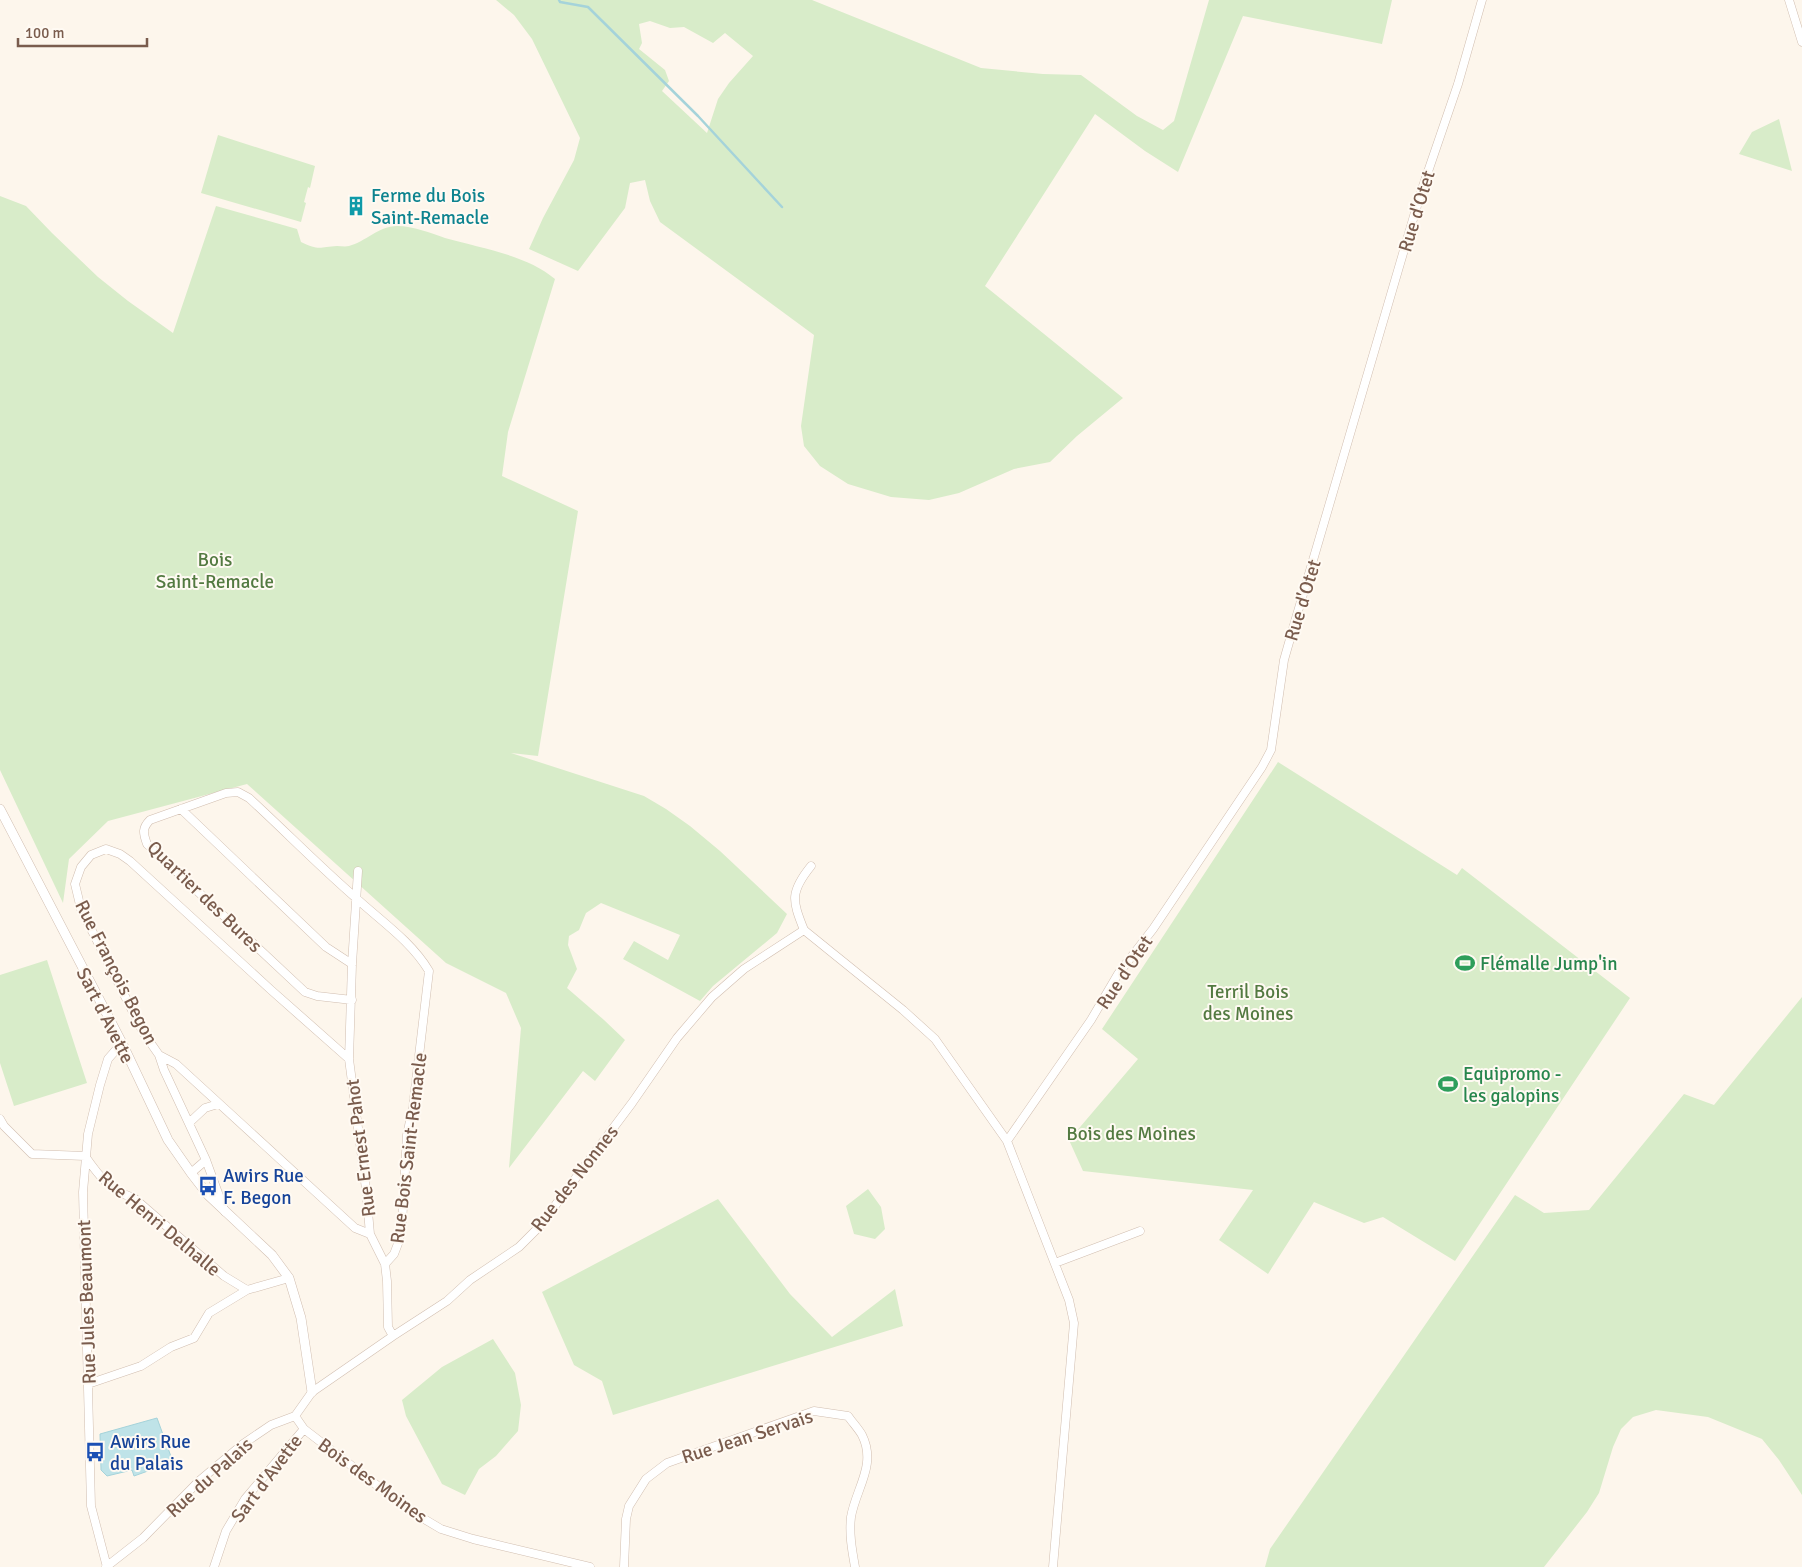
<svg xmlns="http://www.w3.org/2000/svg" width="1802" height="1567" viewBox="0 0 1802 1567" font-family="Signika,sans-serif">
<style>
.green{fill:#d8ecc9;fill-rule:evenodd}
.water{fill:#bfe3e8;stroke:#a5d3da}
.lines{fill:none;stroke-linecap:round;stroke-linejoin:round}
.stream{stroke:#a5d3da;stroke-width:2.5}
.minor-casing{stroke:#d1beb0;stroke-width:9}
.tertiary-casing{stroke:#d1beb0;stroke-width:10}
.minor{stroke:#fff;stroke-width:8}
.tertiary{stroke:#fff;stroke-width:9}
.labels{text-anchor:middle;stroke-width:4;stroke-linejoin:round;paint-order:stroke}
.culture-label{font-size:19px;fill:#0d838f;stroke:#fffaf3;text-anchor:start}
.street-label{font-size:19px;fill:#7a5c4d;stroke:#fffaf3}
.park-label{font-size:19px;fill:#537a41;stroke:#fffaf3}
.leisure-label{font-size:19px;fill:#27864d;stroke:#fffaf3;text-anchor:start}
.transit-label{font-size:19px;fill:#164399;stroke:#fffaf3;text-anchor:start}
</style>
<rect width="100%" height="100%" fill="#fdf6ec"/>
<path class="green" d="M496 0H812L981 68 1043 74 1081 75 1137 116 1163 130 1174 121 1209 0H1392L1382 44 1243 16 1178 172 1145 151 1095 114 985 286 1123 398 1077 436 1050 462 1014 469 959 493 929 500 891 497 848 484 820 466 804 446 801 426 814 335 660 222 650 201 645 180 630 183 625 208 578 271 529 249 543 218 574 160 580 138 532 39 514 15ZM650 21 670 28 684 27 713 43 725 33 753 56 729 83 718 99 707 133 662 91 669 81 665 70 639 49 642 43 639 24Z
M1779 119 1792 171 1739 154 1752 132Z
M218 135 315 166 310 188 308 187 304 202 306 203 301 222 201 193Z
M0 196 26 206 52 233 98 277 128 301 173 333 216 206 297 229 301 242C319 251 320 247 337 246 341 246 345 247 349 246 365 242 379 226 397 226 413 226 431 233 445 238 480 248 527 255 555 279L508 432 502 476 578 511 538 756 511 753 644 796 666 809 690 826 720 851 787 914 777 933 713 986 700 1001 623 959 634 941 668 960 680 935 601 903 586 913 579 930 569 936 568 945 577 969 567 988 604 1020 625 1040 595 1081 583 1071 509 1168 521 1028 506 993 446 963 247 784 108 821 69 859 63 903 0 770Z
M1278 762 1457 875 1462 868 1630 998 1455 1261 1383 1217 1364 1223 1314 1202 1268 1274 1219 1240 1253 1190 1083 1171 1069 1140 1138 1059 1102 1029Z
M47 960 87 1083 14 1106 0 1063V975Z
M1802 997V1495L1779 1460 1762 1439 1708 1417 1656 1410 1633 1417 1621 1429 1613 1447 1599 1493 1587 1512 1544 1567H1265L1270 1549 1515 1195 1544 1213 1589 1210 1684 1094 1714 1105Z
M868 1189 881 1207 885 1229 875 1239 854 1234 846 1206Z
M718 1199 790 1294 832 1337 895 1289 903 1326 613 1415 602 1381 574 1365 542 1292Z
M493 1339 515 1373 521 1405 518 1431 496 1456 479 1469 465 1495 442 1484 406 1416 402 1400 442 1367Z"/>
<path class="water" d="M157 1418 173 1462 134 1476 132 1470 107 1476 101 1470 100 1434Z"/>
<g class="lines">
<path class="stream" d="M559 0 560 2 588 7 698 116 782 207"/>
<defs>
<path id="minor" d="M1789 0 1802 42
M181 809 326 947 352 964
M811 866C790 892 792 900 804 930L903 1010 935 1039 1007 1141 1069 1300 1074 1323 1053 1567
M358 871 352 964 349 1059 366 1189 370 1234 385 1264 387 1281 388 1327 393 1336
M352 1000 317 996 305 992 147 844C143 833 142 828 150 820L226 793 238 792 249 798C285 831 319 866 356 898 381 921 411 941 429 971L413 1107 407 1135 402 1224 399 1241 394 1254 385 1264
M159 1055 164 1070 206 1160 225 1212
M349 1059 271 990 130 861 120 854 106 849 91 855 81 867 75 884 81 909 143 1032 159 1055 176 1064 355 1228 370 1234
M0 1119 4 1126 32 1154 85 1156C99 1176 109 1190 134 1198L224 1276 247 1290
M190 1122 205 1108 218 1104
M1007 1141 1091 1020 1118 974 1153 929 1262 767 1271 750 1284 660 1294 625 1421 192 1458 84 1482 0
M191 1173 206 1160
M1055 1263 1140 1231
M88 1384 141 1366 171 1347 194 1338 209 1313 247 1290 289 1278
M295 1416 312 1392 393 1336 447 1301 470 1280 519 1247 539 1227 632 1103 677 1038 712 997 744 969 804 930
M295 1416 304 1429 409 1510 441 1529 473 1539 590 1567
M106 1567 143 1538 199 1481 243 1444 271 1425 295 1416
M107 1567 91 1506 83 1192 88 1134 100 1085 108 1059 122 1043
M214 1567 226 1531 245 1499 304 1429
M624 1567 626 1519 629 1506 646 1479 667 1463 814 1411 848 1416C852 1422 858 1428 862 1435 877 1465 856 1488 851 1517 849 1534 852 1550 855 1567"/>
<path id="tertiary" d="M0 809 122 1043 168 1140 191 1173 208 1195 272 1255 289 1278 301 1318 312 1392"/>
</defs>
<use href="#minor" class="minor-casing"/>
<use href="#tertiary" class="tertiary-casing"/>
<use href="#minor" class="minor"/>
<use href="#tertiary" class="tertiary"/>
</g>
<defs>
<symbol id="building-bare" viewBox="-9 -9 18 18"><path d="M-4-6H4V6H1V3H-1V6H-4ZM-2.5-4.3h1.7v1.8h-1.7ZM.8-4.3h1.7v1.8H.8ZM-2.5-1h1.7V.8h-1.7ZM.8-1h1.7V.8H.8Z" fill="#0f9aa8" stroke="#fffaf3" stroke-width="2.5" paint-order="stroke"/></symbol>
<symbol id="stadium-bare" viewBox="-9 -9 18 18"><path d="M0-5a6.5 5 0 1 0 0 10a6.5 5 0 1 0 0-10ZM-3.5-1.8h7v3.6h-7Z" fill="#2e9e5b" stroke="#fffaf3" stroke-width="2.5" paint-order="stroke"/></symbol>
<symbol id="bus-bare" viewBox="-9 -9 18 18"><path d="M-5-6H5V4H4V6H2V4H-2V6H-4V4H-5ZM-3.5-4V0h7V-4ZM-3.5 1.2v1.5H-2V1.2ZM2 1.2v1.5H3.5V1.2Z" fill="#1a4fb4" stroke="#fffaf3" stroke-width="2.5" paint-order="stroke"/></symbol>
</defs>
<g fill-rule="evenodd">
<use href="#building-bare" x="342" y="192" width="28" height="28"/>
<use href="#stadium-bare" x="1451" y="949" width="28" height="28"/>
<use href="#stadium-bare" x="1434" y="1070" width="28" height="28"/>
<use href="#bus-bare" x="194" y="1172" width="28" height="28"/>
<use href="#bus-bare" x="81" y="1438" width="28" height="28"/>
</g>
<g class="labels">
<g class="culture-label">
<text x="371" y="202">Ferme du Bois<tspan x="371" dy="22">Saint-Remacle</tspan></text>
</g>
<g class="street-label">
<text transform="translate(1416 211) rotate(-73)" y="7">Rue d'Otet</text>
<text transform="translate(1302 600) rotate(-73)" y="7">Rue d'Otet</text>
<text transform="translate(205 896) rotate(44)" y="7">Quartier des Bures</text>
<text transform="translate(117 972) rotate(63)" y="7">Rue François Begon</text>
<text transform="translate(1124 972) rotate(-56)" y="7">Rue d'Otet</text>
<text transform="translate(106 1015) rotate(63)" y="7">Sart d'Avette</text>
<text transform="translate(360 1148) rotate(-97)" y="7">Rue Ernest Pahot</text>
<text transform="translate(408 1148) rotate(-83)" y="7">Rue Bois Saint-Remacle</text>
<text transform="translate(574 1178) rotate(-52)" y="7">Rue des Nonnes</text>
<text transform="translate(160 1223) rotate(40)" y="7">Rue Henri Delhalle</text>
<text transform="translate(86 1302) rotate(-92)" y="7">Rue Jules Beaumont</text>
<text transform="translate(747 1436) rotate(-18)" y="7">Rue Jean Servais</text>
<text transform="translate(209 1477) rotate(-42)" y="7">Rue du Palais</text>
<text transform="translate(266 1478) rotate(-53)" y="7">Sart d'Avette</text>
<text transform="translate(373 1480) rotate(36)" y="7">Bois des Moines</text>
</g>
<g class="park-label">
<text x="215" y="566">Bois<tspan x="215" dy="22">Saint-Remacle</tspan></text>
<text x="1248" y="998">Terril Bois<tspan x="1248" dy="22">des Moines</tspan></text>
<text x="1131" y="1140">Bois des Moines</text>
</g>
<g class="leisure-label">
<text x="1480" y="970">Flémalle Jump'in</text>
<text x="1463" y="1080">Equipromo -<tspan x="1463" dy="22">les galopins</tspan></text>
</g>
<g class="transit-label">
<text x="223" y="1182">Awirs Rue<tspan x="223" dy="22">F. Begon</tspan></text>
<text x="110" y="1448">Awirs Rue<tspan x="110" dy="22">du Palais</tspan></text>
</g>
</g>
<path d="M18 38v8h129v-8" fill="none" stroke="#7a5c4d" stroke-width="2.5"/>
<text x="25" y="38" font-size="15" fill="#7a5c4d" stroke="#fffaf3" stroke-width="4" paint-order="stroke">100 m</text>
</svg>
